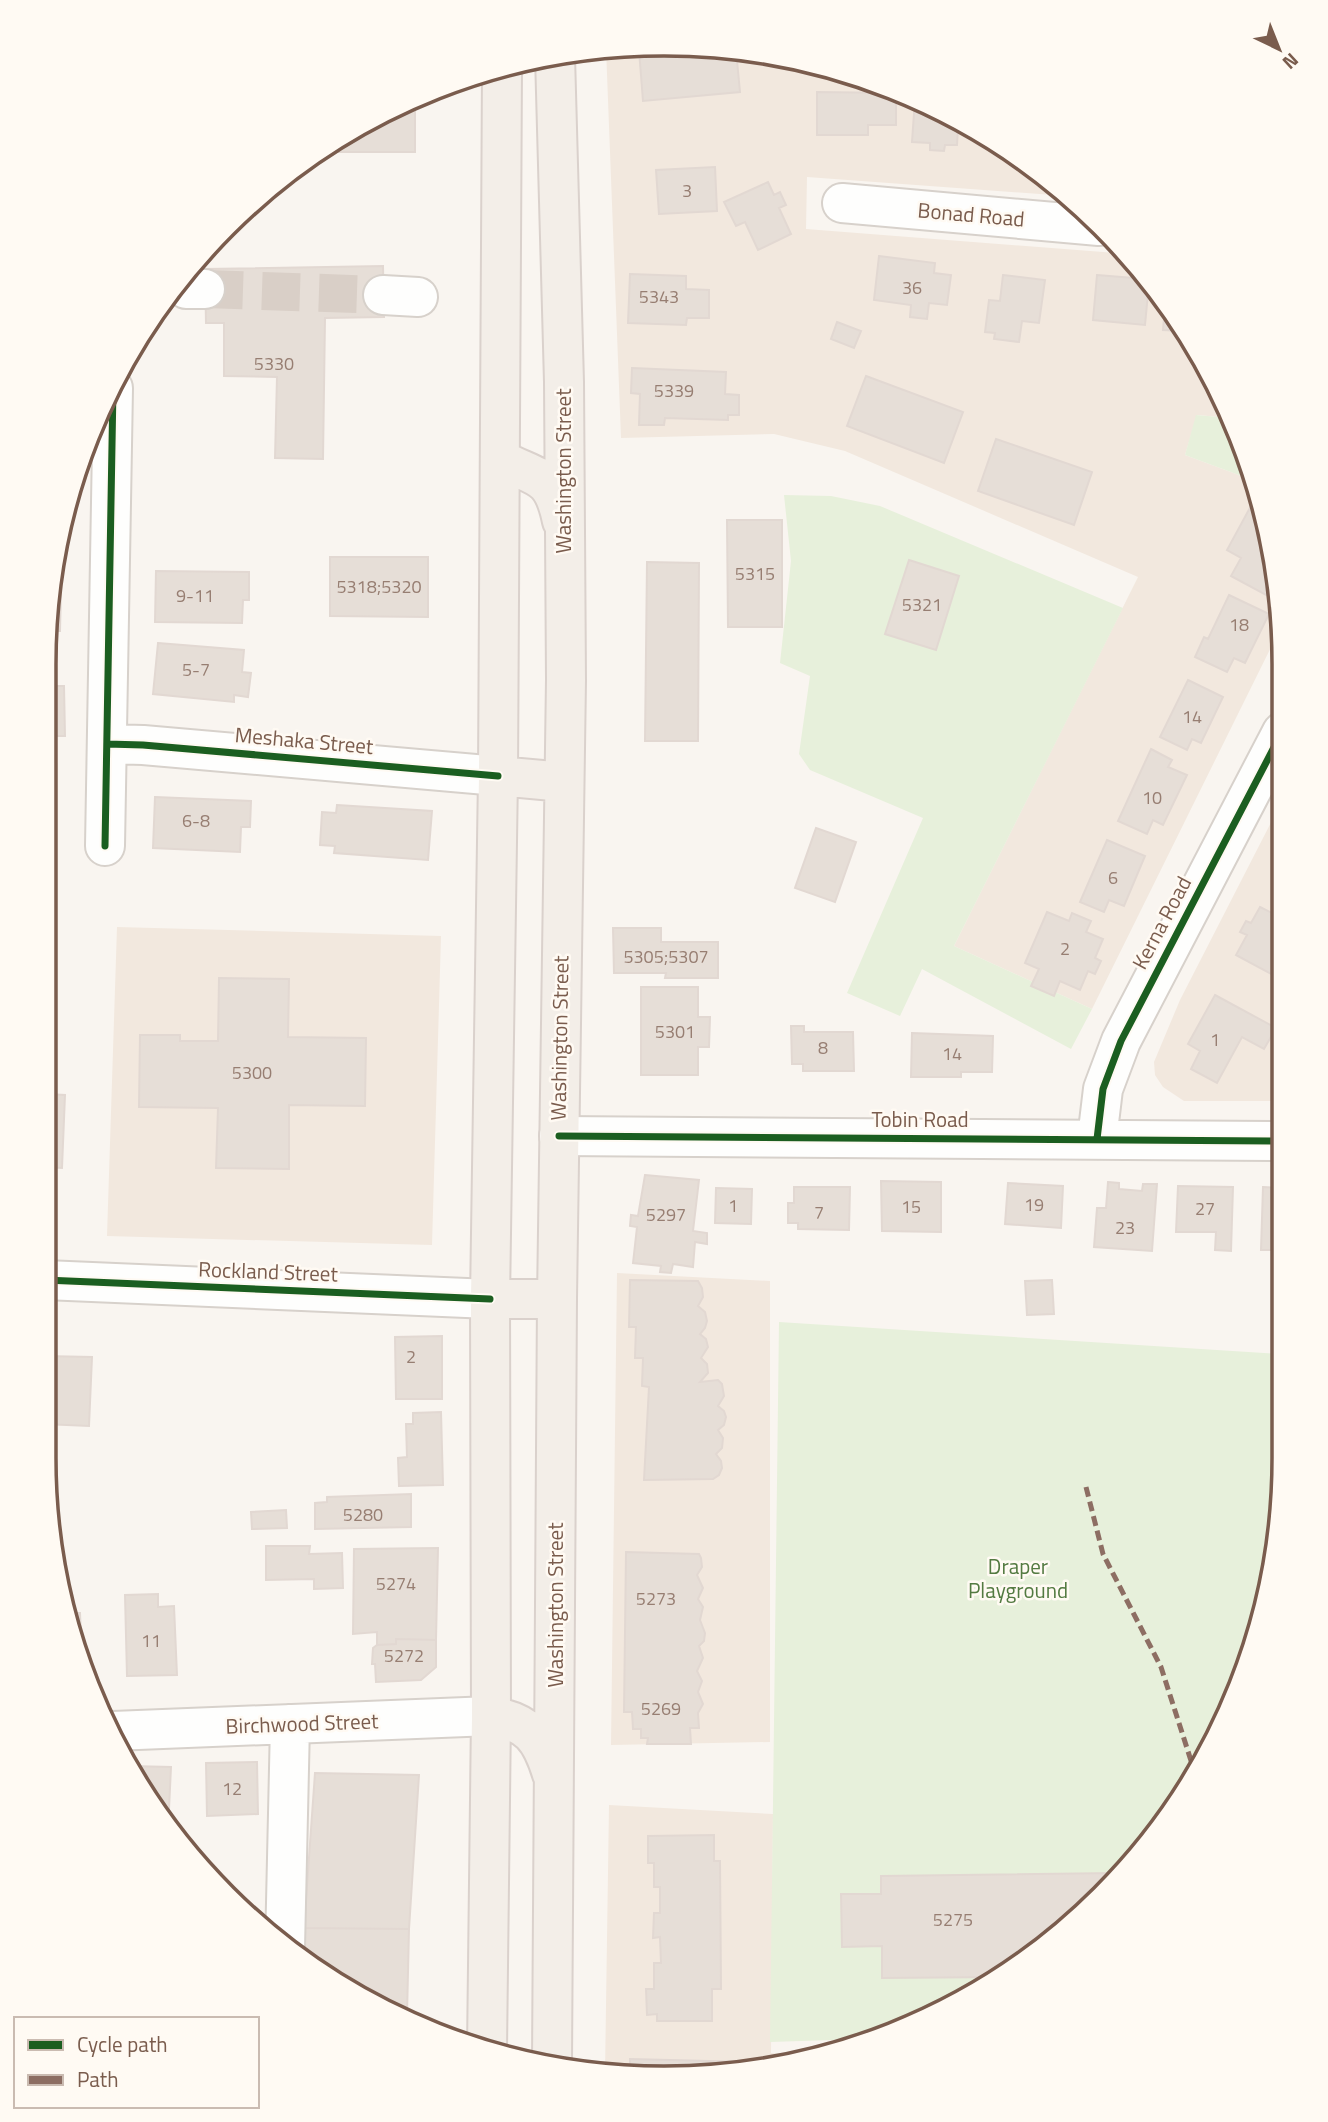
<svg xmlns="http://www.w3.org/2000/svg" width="1328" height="2122" viewBox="0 0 1328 2122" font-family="'Titillium Web',sans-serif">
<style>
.residential{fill:#f2e8de}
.green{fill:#e7f0db}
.building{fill:#e6ded7;stroke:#e2d8d2;stroke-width:2}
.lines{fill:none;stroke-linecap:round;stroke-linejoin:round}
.minor-tunnel{stroke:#d9cfc7;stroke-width:38;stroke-dasharray:38 19;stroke-linecap:butt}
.minor-casing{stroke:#d7d1cb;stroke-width:42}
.major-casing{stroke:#dad1cc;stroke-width:42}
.minor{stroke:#fefefd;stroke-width:38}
.major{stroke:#f3eee8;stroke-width:38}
.quiet{stroke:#8d6e63;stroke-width:5;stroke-dasharray:10 5;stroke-linecap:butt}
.cycleway-casing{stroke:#fffaf3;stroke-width:11}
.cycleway{stroke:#1b5e20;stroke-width:7}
.labels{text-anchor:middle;stroke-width:5;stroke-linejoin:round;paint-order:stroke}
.number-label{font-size:18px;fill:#977e72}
.street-label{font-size:21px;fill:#7a5c4d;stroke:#fffaf3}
.park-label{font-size:21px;fill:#537a41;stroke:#fffaf3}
.rim{fill:none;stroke:#7a5c4d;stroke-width:3.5}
</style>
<rect width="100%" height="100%" fill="#f9f5f0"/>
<path class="residential" d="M705 45 825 65 939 108 1042 172 1067 196 807 177 806 229 1129 254 1220 389 1231 418 1197 415 1185 455 1255 481 1263 503 1283 623 1092 1009 954 946 1138 577 845 451 774 434 621 438 606 48Z
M1282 801 1281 1101H1184L1163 1087 1155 1075 1154 1062 1180 1000Z
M117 927 441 936 432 1245 107 1236Z
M617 1273 770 1281V1742L611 1745Z
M609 1805 773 1814 771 2053 797 2055V2060L624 2077 605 2073Z"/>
<path class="green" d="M1196 415 1231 418 1255 481 1185 455Z
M784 495 831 496 880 506 1123 608 954 946 1092 1009 1071 1049 922 969 900 1016 847 993 923 818 810 770 799 754 810 676 780 663 791 561Z
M779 1322 1280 1354 1279 1539 1237 1695 1156 1836 1008 1974 864 2039 770 2042Z"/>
<path class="building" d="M705 45 736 50 740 92 643 101 639 50Z
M817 92 896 93V125H868V135H817Z
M415 99V152H324V148L354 127Z
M915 99 939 108 972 129 958 128 957 145H945L944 151 930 150V143L912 142Z
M715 167 717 211 659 214 656 170Z
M768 182 774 195 780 192 786 205 779 208 791 234 758 250 745 222 736 226 724 202Z
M879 256 935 263 934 273 951 275 947 305 929 303 927 319 910 317 911 305 874 300Z
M383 266 384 317 325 318 323 459 275 458 277 377 224 376V323H206L205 269Z
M630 274 686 276V289L709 290V318H687L686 325 628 323Z
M1003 275 1045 280 1039 323 1022 321 1019 342 994 339 995 333 985 332 989 300 1000 301Z
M1097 275 1146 279 1149 283 1145 325 1093 320Z
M1165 307 1181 331 1163 330Z
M837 322 861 331 854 348 831 339Z
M632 368 726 372 725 394 739 395V415H728V420L665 418 664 425H639L640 394 631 393Z
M866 376 963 412 944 463 847 426Z
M996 439 1092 472 1074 525 978 491Z
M1252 504 1264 510 1275 577 1266 595 1231 576 1241 558 1227 550Z
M727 520H782V627H728Z
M330 557H428V617L330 616Z
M909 560 959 576 936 650 885 634Z
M647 562 699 563 698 741H645Z
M156 571 249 572V600H243L242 623 155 622Z
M49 588H61L60 631H49Z
M1229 595 1269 614 1245 663 1234 658 1227 672 1195 657 1204 637 1208 639Z
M158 643 244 650 242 672 251 673 248 697 234 695V702L153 694Z
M1188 680 1223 697 1201 743 1192 739 1187 750 1160 737Z
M48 686H64L65 736H48Z
M1151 749 1172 760 1168 767 1187 775 1163 825 1153 820 1147 834 1118 821Z
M155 797 251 801 250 827H241L240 852 153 848Z
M337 805 432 811 428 860 334 853 335 846 320 845 322 812 336 813Z
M816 828 856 842 835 902 795 888Z
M1107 840 1145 856 1124 906 1109 900 1104 912 1080 902Z
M1260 907 1282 918 1281 960 1273 975 1236 955 1247 935 1240 932 1246 921 1251 923Z
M1047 912 1069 921 1072 913 1091 921 1086 932 1103 939 1095 958 1101 961 1095 974 1088 971 1080 990 1060 981 1054 996 1031 986 1039 969 1025 963Z
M613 928H661V942H718V978H665L666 973H614Z
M219 978 289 979 288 1037 366 1038 365 1106 289 1105V1169L216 1168 218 1108 139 1107 140 1035H180V1041H218Z
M641 987H698V1017H710L709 1047H698V1075H641Z
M1215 995 1276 1028 1264 1049 1242 1037 1217 1083 1191 1069 1200 1051 1188 1044Z
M791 1026H804V1032H853L854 1071H803V1064H792Z
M912 1033 993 1036 992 1072H961V1077H911Z
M46 1094 65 1095 62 1168 45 1167Z
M645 1175 699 1180 693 1231 707 1233V1244L695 1242 693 1267 673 1264 671 1273 660 1272 661 1266 633 1263 637 1227 630 1226 631 1215 638 1216Z
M881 1181 941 1182V1232L882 1231Z
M1108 1182 1119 1183V1189L1142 1191 1143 1184H1157L1152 1251 1094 1247 1097 1208H1106Z
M1008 1183 1063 1186 1061 1228 1005 1224Z
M1178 1186 1233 1187 1231 1251 1215 1250 1216 1232H1176Z
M794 1187H850L849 1230 798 1229V1223H788V1203H794Z
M1263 1187 1280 1188V1250H1261Z
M716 1188 752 1189 751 1224 715 1223Z
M630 1280 698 1281 702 1288 703 1297 698 1306 705 1312 707 1321 705 1328 700 1334 706 1339 708 1347 701 1358 707 1364 708 1373 700 1382 718 1380 722 1384 724 1396 718 1406 724 1411 726 1417 724 1425 718 1430 723 1438 722 1448 716 1454 721 1461 722 1468 719 1475 713 1479 644 1480 649 1387 642 1386 643 1358H635L636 1327H629Z
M1052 1280 1054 1314 1027 1315 1025 1281Z
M442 1336V1399H396L395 1337Z
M44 1356 92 1357 89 1426 44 1424Z
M441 1412 443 1485 399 1486 398 1458 407 1457 406 1424H413V1413Z
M411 1494V1527L315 1529V1503L327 1502V1497Z
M286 1510 287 1528 252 1529 251 1512Z
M266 1546H310L309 1554 342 1553 343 1588 314 1589V1579L266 1580Z
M438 1548 436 1640 396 1639V1644L377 1645V1632L353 1634 354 1549Z
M626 1552 699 1554 701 1558 702 1567 697 1575 703 1588 698 1599 703 1607 700 1620 705 1633 704 1641 699 1646 703 1658 697 1671 702 1681 698 1692 703 1704 698 1713 699 1728H690L691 1744H647L648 1738H641V1729H633L632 1712H624Z
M158 1594V1607L174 1606 177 1675 127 1676 125 1595Z
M69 1613H80L82 1660H78L77 1657Z
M396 1639 436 1640V1667L421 1680 376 1682 375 1664H372L373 1648 377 1645 396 1644Z
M257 1762 258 1814 207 1816 206 1763Z
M130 1766 171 1767 169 1809 154 1808 149 1803Z
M315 1773 419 1775 409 1929 304 1928Z
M714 1835V1861H720L721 1989H712V2021H657V2014L647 2015 646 1989H654V1963H661L660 1937 653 1938 654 1913H660V1887H654V1863H648V1836Z
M1116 1873 1008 1974 1002 1977 882 1978V1946L842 1947 841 1894H881V1876Z
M304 1928 409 1929 407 2015 304 1959Z
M630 2059 748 2062V2065L630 2076Z"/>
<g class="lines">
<path class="minor-tunnel" d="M205 289 383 295"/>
<defs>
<path id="minor" d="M842 203 1099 226
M186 289H205
M383 295 418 297
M107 744 143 745 498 776
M105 846 113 388
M559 1136 1281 1141
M1097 1139 1103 1089 1121 1041 1282 732
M45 1280 490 1299
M113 1731 491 1716
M285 1948 290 1724"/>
<path id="major" d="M500 459C536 479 552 472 562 521
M498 776 564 782
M490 1299H557
M491 1716C529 1722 541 1738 552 1774
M487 2050 491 1716 490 1299 498 776 502 68
M552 2063 557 1299 566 680 564 382 555 56"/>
</defs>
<use href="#minor" class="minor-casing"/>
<use href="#major" class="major-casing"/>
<use href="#minor" class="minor"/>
<use href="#major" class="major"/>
<path class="quiet" d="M1086 1487 1103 1554 1161 1667 1194 1770"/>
<defs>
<path id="cycleway" d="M107 744 143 745 498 776
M105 846 113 388
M559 1136 1281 1141
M1097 1139 1103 1089 1121 1041 1282 732
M45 1280 490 1299"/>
</defs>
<use href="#cycleway" class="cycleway-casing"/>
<use href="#cycleway" class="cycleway"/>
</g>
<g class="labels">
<g class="number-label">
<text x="687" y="197">3</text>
<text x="912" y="294">36</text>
<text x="659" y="303">5343</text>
<text x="274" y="370">5330</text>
<text x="674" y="397">5339</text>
<text x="755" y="580">5315</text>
<text x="379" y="593">5318;5320</text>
<text x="195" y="602">9-11</text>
<text x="922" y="611">5321</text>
<text x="1239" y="631">18</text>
<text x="196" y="676">5-7</text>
<text x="1192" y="723">14</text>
<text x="1152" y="804">10</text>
<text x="196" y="827">6-8</text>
<text x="1113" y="884">6</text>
<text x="1065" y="955">2</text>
<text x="666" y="963">5305;5307</text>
<text x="675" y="1038">5301</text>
<text x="1215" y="1046">1</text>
<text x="823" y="1054">8</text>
<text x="952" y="1060">14</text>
<text x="252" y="1079">5300</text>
<text x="1034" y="1211">19</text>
<text x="733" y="1212">1</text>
<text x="911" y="1213">15</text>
<text x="1205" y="1215">27</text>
<text x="819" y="1219">7</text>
<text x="666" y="1221">5297</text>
<text x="1125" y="1234">23</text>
<text x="411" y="1363">2</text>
<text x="363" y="1521">5280</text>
<text x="396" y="1590">5274</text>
<text x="656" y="1605">5273</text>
<text x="151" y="1647">11</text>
<text x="404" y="1662">5272</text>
<text x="661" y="1715">5269</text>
<text x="232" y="1795">12</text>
<text x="953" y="1926">5275</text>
</g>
<g class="street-label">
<text transform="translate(971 215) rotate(5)" y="7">Bonad Road</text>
<text transform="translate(564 471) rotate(-90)" y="7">Washington Street</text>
<text transform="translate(304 741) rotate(5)" y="7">Meshaka Street</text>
<text transform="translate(1162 923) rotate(-62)" y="7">Kerna Road</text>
<text transform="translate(560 1038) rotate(-89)" y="7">Washington Street</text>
<text x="920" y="1127">Tobin Road</text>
<text transform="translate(268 1272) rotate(2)" y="7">Rockland Street</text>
<text transform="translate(556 1605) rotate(-90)" y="7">Washington Street</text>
<text transform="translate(302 1724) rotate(-2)" y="7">Birchwood Street</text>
</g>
<g class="park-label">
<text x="1018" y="1574">Draper<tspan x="1018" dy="24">Playground</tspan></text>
</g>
</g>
<path d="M0 0H1328V2122H0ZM664 56H664A608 608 0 0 1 1272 664V1458A608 608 0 0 1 664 2066H664A608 608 0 0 1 56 1458V664A608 608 0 0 1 664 56Z" fill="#fffaf3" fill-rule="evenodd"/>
<path class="rim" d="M664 56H664A608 608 0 0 1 1272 664V1458A608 608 0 0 1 664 2066H664A608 608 0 0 1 56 1458V664A608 608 0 0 1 664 56Z"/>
<rect x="14" y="2017" width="245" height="91" fill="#fffaf3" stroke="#cabbb1" stroke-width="2"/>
<rect x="28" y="2040" width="35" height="10" fill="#1b5e20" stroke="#cabbb1" stroke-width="2"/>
<text x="77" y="2052" font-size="21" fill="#7a5c4d">Cycle path</text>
<rect x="28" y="2075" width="35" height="10" fill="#8d6e63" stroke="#cabbb1" stroke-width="2"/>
<text x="77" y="2087" font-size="21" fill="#7a5c4d">Path</text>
<g transform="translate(1279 49) rotate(137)" stroke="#fffaf3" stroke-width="5" paint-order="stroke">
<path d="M0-5L12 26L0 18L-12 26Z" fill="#7a5c4d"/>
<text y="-10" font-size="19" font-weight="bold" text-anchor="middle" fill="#7a5c4d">N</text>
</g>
</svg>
